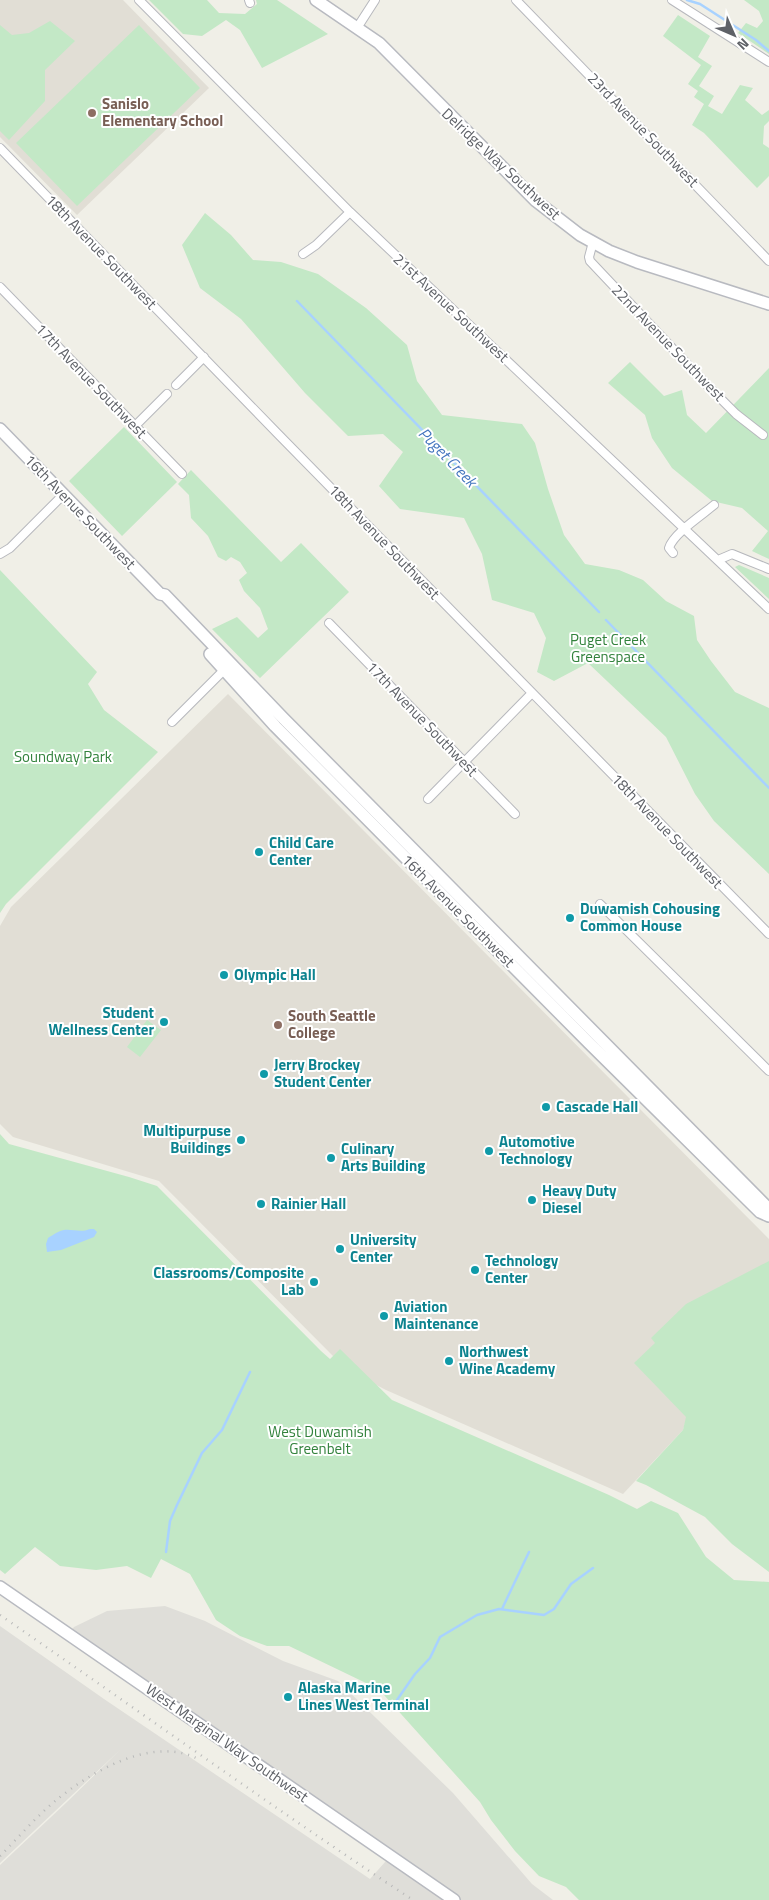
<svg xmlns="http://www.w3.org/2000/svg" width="769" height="1900" viewBox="0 0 769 1900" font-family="'Titillium Web',sans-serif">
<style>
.industrial{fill:#dfded9}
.education{fill:#e1ded5}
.green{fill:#c3e8c6}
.water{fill:#a8d2ff}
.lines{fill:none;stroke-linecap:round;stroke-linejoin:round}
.stream{stroke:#a8d2ff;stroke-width:2.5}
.street-casing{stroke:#b7b8bd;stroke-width:10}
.secondary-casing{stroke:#b8bac0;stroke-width:14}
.street{stroke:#fff;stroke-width:8}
.secondary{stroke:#fff;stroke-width:11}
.rail{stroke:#b7b8b8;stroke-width:2.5;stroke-dasharray:1 6;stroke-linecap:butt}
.education-dot{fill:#8d6e63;stroke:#fff;stroke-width:2}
.culture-dot{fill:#0f9aa8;stroke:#fff;stroke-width:2}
.labels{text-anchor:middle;stroke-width:4;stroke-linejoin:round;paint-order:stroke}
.education-label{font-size:15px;font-weight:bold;fill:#785e54;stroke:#fff;text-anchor:start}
.street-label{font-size:15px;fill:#5e6167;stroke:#fff}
.park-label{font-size:15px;fill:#32823c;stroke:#fff}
.culture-label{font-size:15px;font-weight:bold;fill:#0d838f;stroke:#fff;text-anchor:start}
.water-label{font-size:16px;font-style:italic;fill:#4375be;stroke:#fff}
</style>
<rect width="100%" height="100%" fill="#f0efe7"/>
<path class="industrial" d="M165 1606 205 1621 283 1661 338 1681 453 1793 532 1884 553 1900H0V1865L67 1802 121 1749 0 1863V1626L104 1699 370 1879 393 1853 65 1638 74 1627 107 1611Z"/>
<path class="education" d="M0 0H123L209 88 77 215 0 137Z
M228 694 769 1239V1380L687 1417 683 1430 623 1494 386 1390 359 1376 334 1357 159 1181 13 1137 0 1124V926L11 907Z"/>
<path class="green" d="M149 0H207L219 13 245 14 257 4 256 0H277L328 34 262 68 240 30 226 20 202 36 183 34Z
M744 0H769V54L738 33 746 23 757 28 763 21 759 11Z
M678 15 710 36 698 57 712 66 699 86 714 96 708 106 722 114 740 85 753 88 745 100 762 115 769 110V121L764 126 763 144 769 148V176L757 188 704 133 692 125 704 104 694 97 698 91 688 84 701 65 663 36Z
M50 21 75 41 45 70V101L9 140 0 131V25L12 35 29 33Z
M139 25 200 88 77 206 16 143Z
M205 213 231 235 253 260 281 262 318 274 366 308 407 345 417 381 442 415 522 424 535 443 548 489 564 535 585 564 619 570 643 580 666 601 694 616 697 640 711 661 735 692 769 708V874L714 821 695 794 666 737 588 663 554 681 537 672 546 638 534 613 492 600 482 554 464 518 400 509 379 486 403 452 383 434 348 436 305 393 241 319 200 288 182 245Z
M630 362 664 396 682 390 687 415 706 433 769 368V559L752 551 768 531 742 508 712 501 672 468 652 438 645 415 608 383Z
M124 427 177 482 122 536 69 481Z
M191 470 281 562 301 543 349 592 260 678 212 629 237 617 258 638 268 629 260 608 244 591 239 580 247 573 240 562 231 557 226 561 218 557 208 536 191 518 189 495 178 484Z
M739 565 769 578V599L735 567Z
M0 570 97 672 88 684 104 710 158 752 6 904 0 913Z
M147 1020 161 1030 140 1057 127 1047Z
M0 1134 9 1144 129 1177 157 1186 321 1351 330 1359 340 1349 392 1400 609 1495 637 1509 651 1501 678 1513 706 1557 734 1580 769 1582V1900H579L566 1887 539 1876 515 1851 491 1820 480 1802 384 1695 368 1684 289 1646H267L240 1636 216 1620 190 1574 161 1559 151 1578 127 1566 96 1570 60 1566 35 1547 5 1574 0 1570Z
M769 1261V1572L732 1544 705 1517 646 1485 636 1481 683 1430 686 1417 634 1363 655 1343 651 1338 686 1304Z"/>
<path class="water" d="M90 1229H94L97 1232 94 1237 61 1250 47 1252 46 1244 48 1238C53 1235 58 1231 64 1230 73 1229 81 1233 90 1229Z"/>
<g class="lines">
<path class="stream" d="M687 0 700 4 756 40 769 51
M297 301 599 612
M606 620 769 788
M166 1552 170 1521 177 1505 202 1453 222 1430 250 1372
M502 1609 529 1552
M390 1710 415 1674 430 1658 440 1637 477 1615 499 1609 544 1615 554 1609 571 1584 593 1568"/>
<defs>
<path id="street" d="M139 0 350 212 769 609
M249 0 250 3
M516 0 769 261
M672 0 769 62
M357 28 375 0
M0 148 278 434 769 934
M593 242 589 257 590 261 708 386 736 414 763 435
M303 254 316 245 350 212
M0 287 182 474
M176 385 204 357
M135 426 167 394
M673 553 669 548C673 534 702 515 714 505
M0 554 10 548 63 495
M718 560 732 554 769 569
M329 623 515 814
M172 722 227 667
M428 799 532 693
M600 904 769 1071"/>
<path id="secondary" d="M316 0 379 43 536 201 580 235 609 251 637 262 769 304
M0 429 160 594 165 595 283 718 765 1205 769 1211
M210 654 275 726 589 1043 760 1212 769 1216
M0 1587 454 1900"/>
</defs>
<use href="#street" class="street-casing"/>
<use href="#secondary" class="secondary-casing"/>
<use href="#street" class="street"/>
<use href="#secondary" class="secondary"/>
<path class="rail" d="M0 1615C138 1710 273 1808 413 1900
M0 1856C18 1838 35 1818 54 1802 90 1772 154 1734 200 1760"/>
</g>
<g class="education-dot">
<circle cx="92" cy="113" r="5"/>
<circle cx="278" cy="1025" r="5"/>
</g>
<g class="culture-dot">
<circle cx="259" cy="852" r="5"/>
<circle cx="570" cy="918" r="5"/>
<circle cx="224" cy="975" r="5"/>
<circle cx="164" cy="1022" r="5"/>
<circle cx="264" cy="1074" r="5"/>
<circle cx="546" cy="1107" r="5"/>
<circle cx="241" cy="1140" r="5"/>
<circle cx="489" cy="1151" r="5"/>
<circle cx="331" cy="1158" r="5"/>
<circle cx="532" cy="1200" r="5"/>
<circle cx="261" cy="1204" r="5"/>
<circle cx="340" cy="1249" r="5"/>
<circle cx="475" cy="1270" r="5"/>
<circle cx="314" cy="1282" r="5"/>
<circle cx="384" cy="1316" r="5"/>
<circle cx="449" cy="1361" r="5"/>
<circle cx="288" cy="1697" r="5"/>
</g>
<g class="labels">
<g class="education-label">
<text x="102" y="109">Sanislo<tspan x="102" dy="17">Elementary School</tspan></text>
<text x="288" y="1021">South Seattle<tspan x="288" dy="17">College</tspan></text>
</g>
<g class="street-label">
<text transform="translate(643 130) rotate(46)" y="5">23rd Avenue Southwest</text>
<text transform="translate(501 164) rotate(43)" y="5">Delridge Way Southwest</text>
<text transform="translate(101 252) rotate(46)" y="5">18th Avenue Southwest</text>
<text transform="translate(451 308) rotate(43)" y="5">21st Avenue Southwest</text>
<text transform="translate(668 343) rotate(46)" y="5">22nd Avenue Southwest</text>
<text transform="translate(91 381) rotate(46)" y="5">17th Avenue Southwest</text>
<text transform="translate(80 512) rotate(46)" y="5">16th Avenue Southwest</text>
<text transform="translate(384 542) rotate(46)" y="5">18th Avenue Southwest</text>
<text transform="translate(422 719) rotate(46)" y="5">17th Avenue Southwest</text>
<text transform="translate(667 831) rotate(46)" y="5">18th Avenue Southwest</text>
<text transform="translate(458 911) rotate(45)" y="5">16th Avenue Southwest</text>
<text transform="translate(227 1743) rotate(35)" y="5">West Marginal Way Southwest</text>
</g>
<g class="park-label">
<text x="608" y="645">Puget Creek<tspan x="608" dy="17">Greenspace</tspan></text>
<text x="63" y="762">Soundway Park</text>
<text x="320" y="1437">West Duwamish<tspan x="320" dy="17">Greenbelt</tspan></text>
</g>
<g class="culture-label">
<text x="269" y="848">Child Care<tspan x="269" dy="17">Center</tspan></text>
<text x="580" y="914">Duwamish Cohousing<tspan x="580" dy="17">Common House</tspan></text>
<text x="234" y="980">Olympic Hall</text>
<text x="154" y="1018" text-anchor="end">Student<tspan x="154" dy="17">Wellness Center</tspan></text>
<text x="274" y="1070">Jerry Brockey<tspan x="274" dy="17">Student Center</tspan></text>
<text x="556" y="1112">Cascade Hall</text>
<text x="231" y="1136" text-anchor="end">Multipurpuse<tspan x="231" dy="17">Buildings</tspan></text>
<text x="499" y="1147">Automotive<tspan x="499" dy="17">Technology</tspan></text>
<text x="341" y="1154">Culinary<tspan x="341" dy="17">Arts Building</tspan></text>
<text x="542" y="1196">Heavy Duty<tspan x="542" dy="17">Diesel</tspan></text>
<text x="271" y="1209">Rainier Hall</text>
<text x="350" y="1245">University<tspan x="350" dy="17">Center</tspan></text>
<text x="485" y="1266">Technology<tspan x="485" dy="17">Center</tspan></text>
<text x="304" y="1278" text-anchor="end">Classrooms/Composite<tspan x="304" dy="17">Lab</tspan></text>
<text x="394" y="1312">Aviation<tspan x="394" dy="17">Maintenance</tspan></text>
<text x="459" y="1357">Northwest<tspan x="459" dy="17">Wine Academy</tspan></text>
<text x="298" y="1693">Alaska Marine<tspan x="298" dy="17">Lines West Terminal</tspan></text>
</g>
<g class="water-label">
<text transform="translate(448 457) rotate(46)" y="6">Puget Creek</text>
</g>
</g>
<g transform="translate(734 35) rotate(135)" stroke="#ffffff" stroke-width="4" paint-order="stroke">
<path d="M0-4L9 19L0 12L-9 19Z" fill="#5e6167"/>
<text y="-8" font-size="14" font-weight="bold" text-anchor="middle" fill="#5e6167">N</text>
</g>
</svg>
